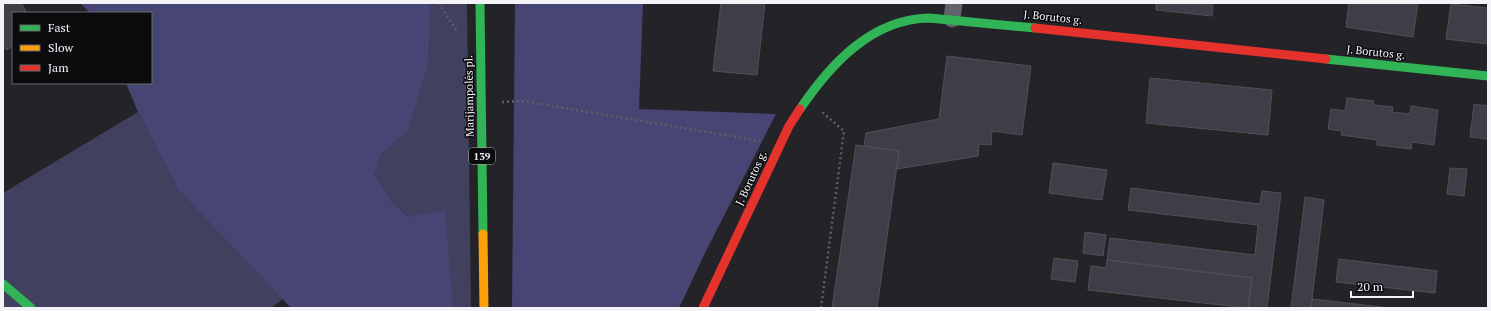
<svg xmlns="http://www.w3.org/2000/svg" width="1491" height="311" viewBox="0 0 1491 311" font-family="'PT Serif',serif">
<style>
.green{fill:#41405e}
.forest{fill:#474573}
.building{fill:#3e3e49;stroke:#505054}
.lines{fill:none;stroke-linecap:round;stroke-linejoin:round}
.path{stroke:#5f5f64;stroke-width:2.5;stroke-dasharray:2 3;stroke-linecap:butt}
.street{stroke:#62626a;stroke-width:17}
.fast{stroke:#30b455;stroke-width:9}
.slow{stroke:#ff9f0a;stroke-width:9}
.jam{stroke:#e5322d;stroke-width:9}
.labels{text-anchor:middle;stroke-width:3;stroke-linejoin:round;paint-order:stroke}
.shield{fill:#0c0c0f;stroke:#aeaeb2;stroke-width:1}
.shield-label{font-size:10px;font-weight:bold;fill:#f3f3f8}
.street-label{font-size:11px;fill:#f3f3f8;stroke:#0c0c0f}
</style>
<rect width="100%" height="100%" fill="#232328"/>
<path class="green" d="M431 3H467L471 308H453L409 217 392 202 375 175 381 154 408 132 429 62Z
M138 112 178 190 283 299 271 308H3V193Z"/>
<path class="forest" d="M80 3H431L429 62 408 132 381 154 375 175 392 202 409 217 445 210 453 308H291L178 190 138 112 126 83H151V13H90Z
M515 3H643L639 109 776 114 705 253 679 308H512Z"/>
<path class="building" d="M3 3H21L27 13H13V46L6 50 3 45Z
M721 3H765L757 75 713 71Z
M1156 3H1213L1212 16 1156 10Z
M1349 3H1418L1413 37 1346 27Z
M1451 4 1488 8V44L1446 39Z
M947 56 1031 66 1022 135 992 131 991 145 979 144 978 156 897 169 899 151 864 146 866 133 939 119Z
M1150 78 1272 90 1268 135 1146 123Z
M1347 98 1374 101 1373 105 1393 107 1392 112 1410 114 1411 106 1438 110 1434 145 1412 142 1411 149 1377 145V140L1341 135 1342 131 1328 129 1331 109 1345 111Z
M1474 104 1488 106V139L1470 137Z
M856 145 899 151 877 308H832Z
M1053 163 1107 170 1102 200 1049 193Z
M1450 168 1467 169 1464 196 1447 194Z
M1131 188 1260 204 1262 191 1281 193 1267 308H1248L1252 278 1107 260 1110 238 1255 255 1258 225 1128 210Z
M1305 197 1324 200 1311 308H1291Z
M1085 232 1106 235 1103 256 1083 253Z
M1054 258 1078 261 1075 282 1051 279Z
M1339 259 1437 271 1435 293 1336 282Z
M1107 260 1252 278 1248 308 1088 290 1091 266 1106 268Z
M1312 299 1390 308H1311Z"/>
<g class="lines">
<path class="path" d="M439 3 458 33
M502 102 523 101 760 141
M821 308 844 131 822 112"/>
<path class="street" d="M952 19 954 3"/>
<path class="fast" d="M480 3 483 234
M1326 59 1488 76
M800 109C830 65 871 19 929 18L1035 28
M3 284 31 308"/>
<path class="slow" d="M483 234 484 308"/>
<path class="jam" d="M1035 28 1326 59
M703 308 789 126 800 109"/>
</g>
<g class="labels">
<rect class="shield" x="469" y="148" width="26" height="16" rx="3"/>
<g class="shield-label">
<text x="482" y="160">139</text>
</g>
<g class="street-label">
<text transform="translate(1053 17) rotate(6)" y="4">J. Borutos g.</text>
<text transform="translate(1376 52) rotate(6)" y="4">J. Borutos g.</text>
<text transform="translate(469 96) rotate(-91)" y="4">Marijampolės pl.</text>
<text transform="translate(751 178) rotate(-65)" y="4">J. Borutos g.</text>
</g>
</g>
<rect width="1491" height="311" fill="none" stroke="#f3f3f8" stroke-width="8"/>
<rect x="12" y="12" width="140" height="72" fill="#0c0c0f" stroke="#68686c"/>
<rect x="20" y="25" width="20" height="6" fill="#30b455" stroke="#68686c"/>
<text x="48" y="32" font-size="12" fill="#f3f3f8">Fast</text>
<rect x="20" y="45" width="20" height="6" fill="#ff9f0a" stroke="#68686c"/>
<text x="48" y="52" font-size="12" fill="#f3f3f8">Slow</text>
<rect x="20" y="65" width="20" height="6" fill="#e5322d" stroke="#68686c"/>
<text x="48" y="72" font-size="12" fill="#f3f3f8">Jam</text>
<path d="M1351 291v6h62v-6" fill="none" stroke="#f3f3f8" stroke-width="2"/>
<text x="1357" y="291" font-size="12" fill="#f3f3f8" stroke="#0c0c0f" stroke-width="3" paint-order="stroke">20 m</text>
</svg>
